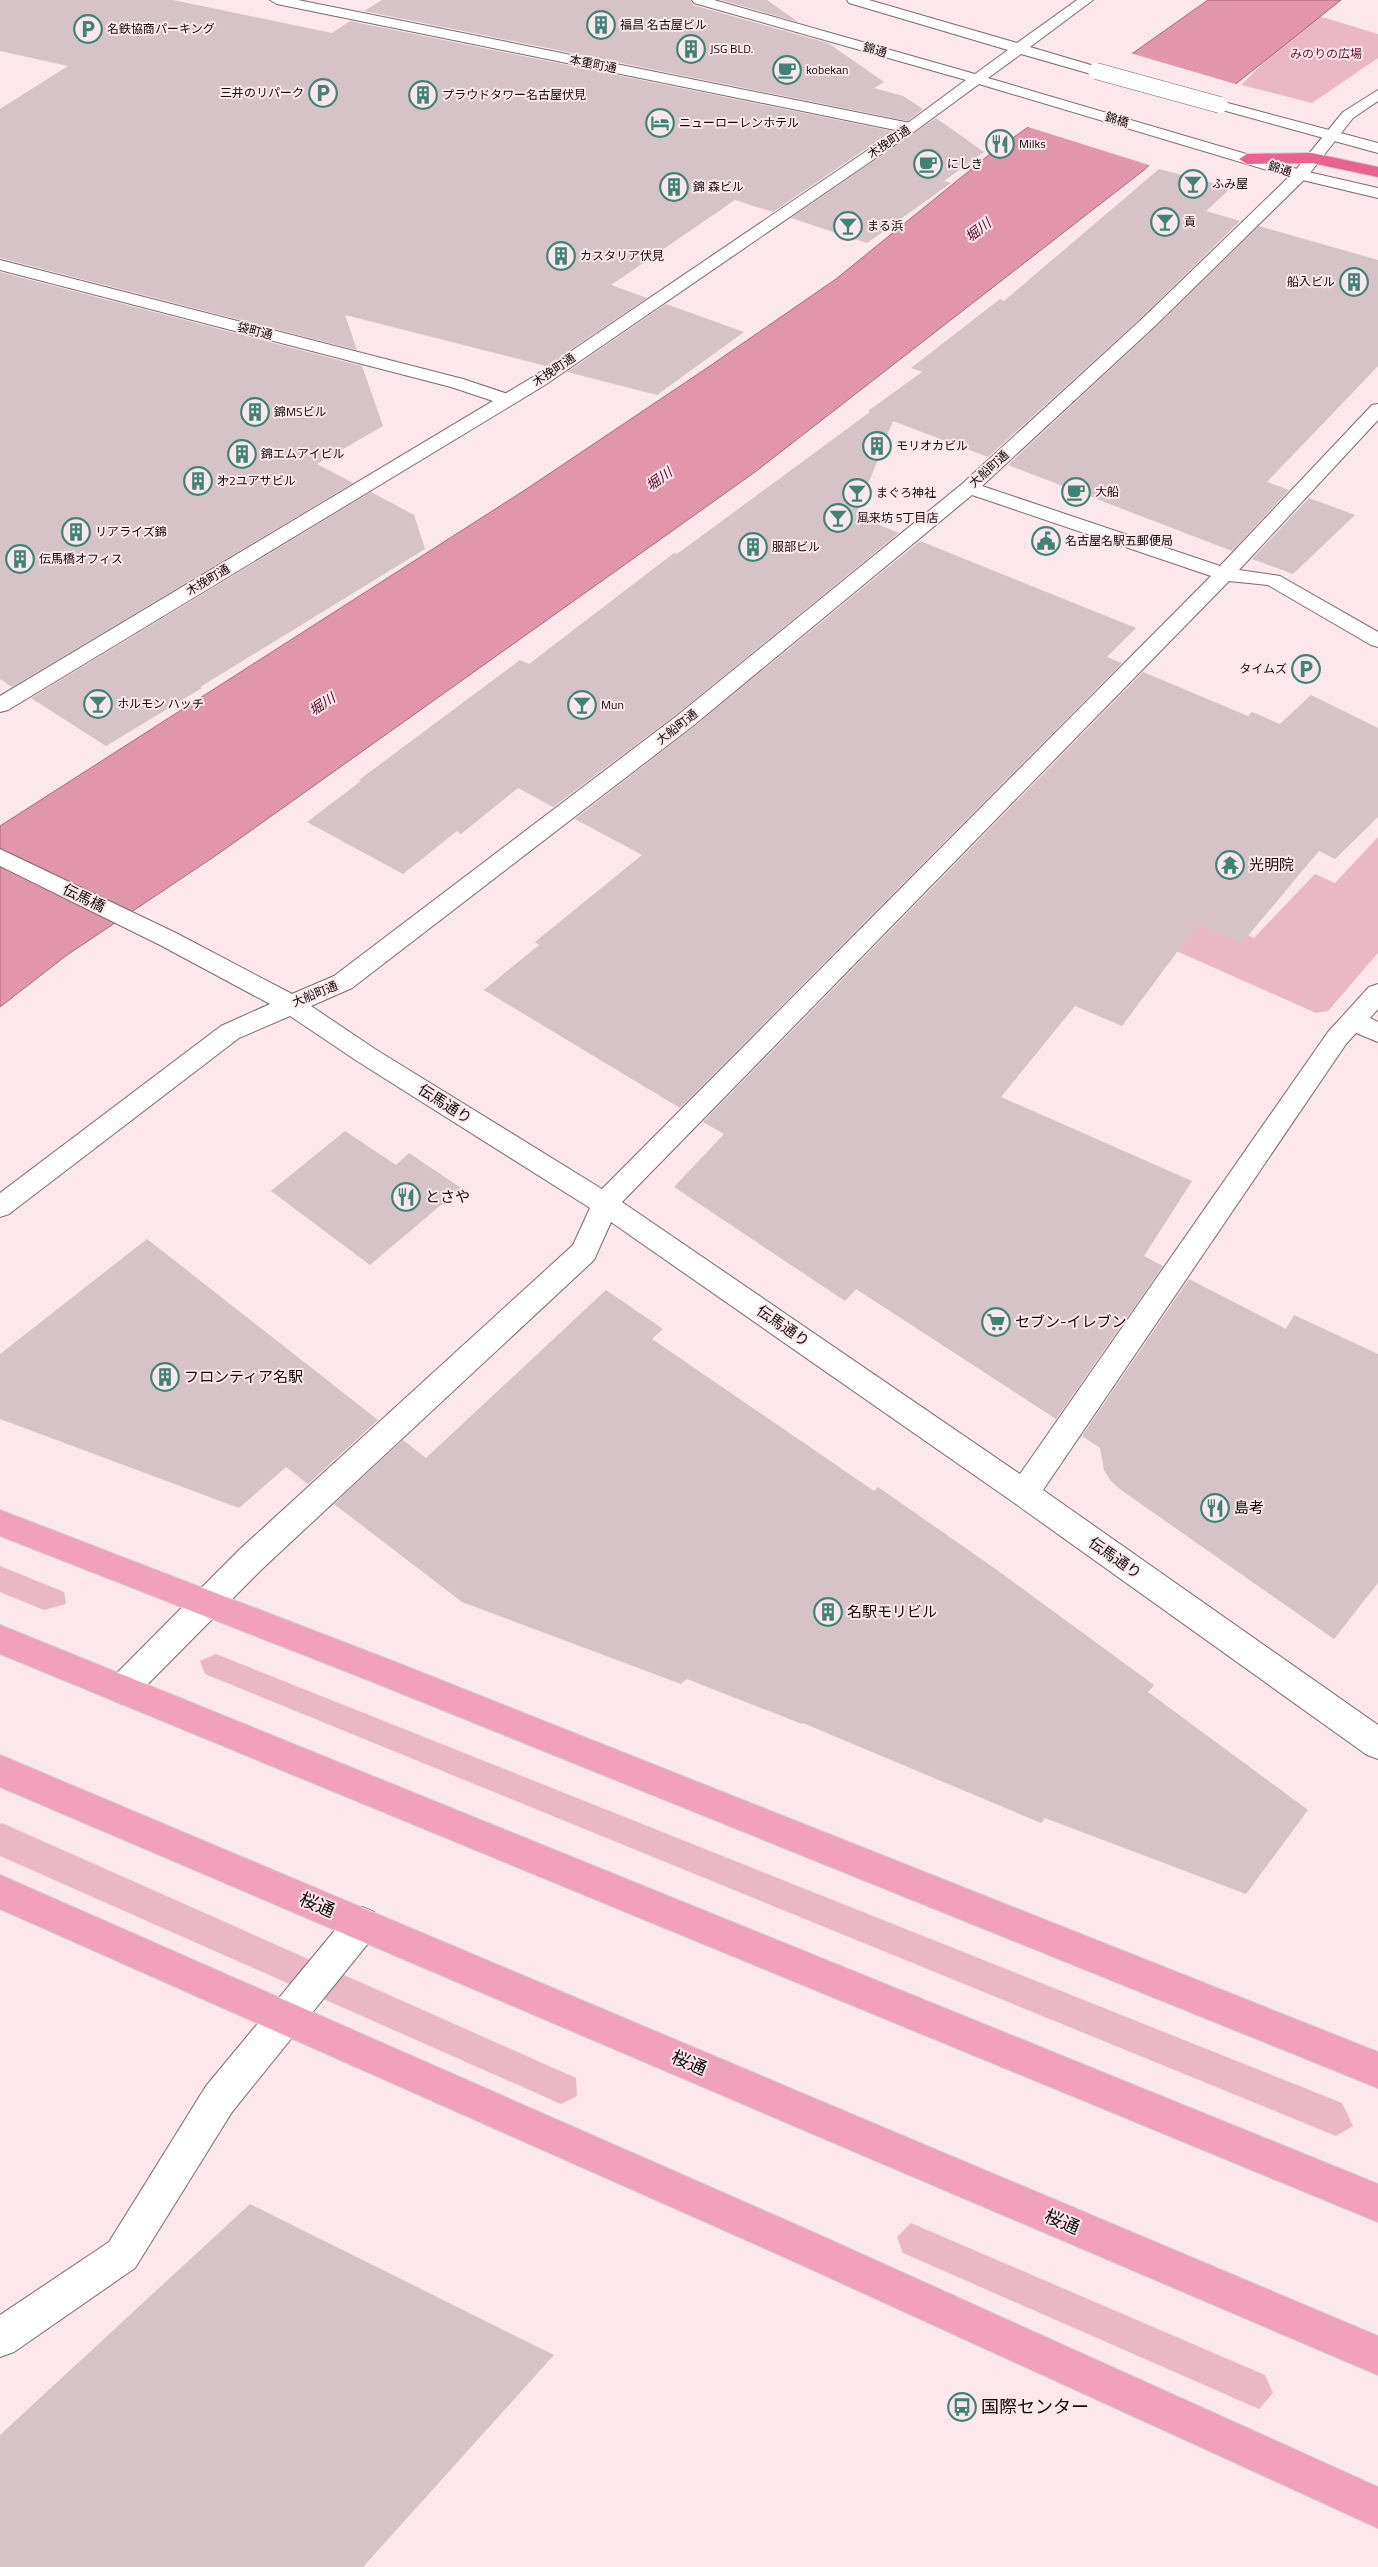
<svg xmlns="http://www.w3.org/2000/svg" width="1378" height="2567" viewBox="0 0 1378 2567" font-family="'Titillium Web','Noto Sans JP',sans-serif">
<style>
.green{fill:#eab8c5}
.water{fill:#e296ab;stroke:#a36c7b}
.pier{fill:#fbe7ec}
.building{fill:#d5c3c7}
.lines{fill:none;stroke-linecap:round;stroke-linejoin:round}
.street-casing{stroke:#7a696e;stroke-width:2}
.secondary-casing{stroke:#7a696e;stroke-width:2}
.primary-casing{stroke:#cfcece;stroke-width:2}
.highway-casing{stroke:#cfcece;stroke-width:2}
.street{fill:#fff;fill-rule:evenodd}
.secondary{fill:#fff;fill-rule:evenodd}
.primary{fill:#f2a1bd;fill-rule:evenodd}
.highway{fill:#ea6291;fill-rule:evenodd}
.secondary-bridge-casing{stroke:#7a696e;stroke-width:17;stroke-linecap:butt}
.secondary-bridge{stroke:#fff;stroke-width:16}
.labels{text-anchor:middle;stroke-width:4;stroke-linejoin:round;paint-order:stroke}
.far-poi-label{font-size:12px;fill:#100a0b;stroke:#fbe7ec;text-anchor:start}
.far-street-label{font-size:12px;fill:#100a0b;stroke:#fbe7ec}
.far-park-label{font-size:12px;fill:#650b33;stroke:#fbe7ec}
.far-water-label{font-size:14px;font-style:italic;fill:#5c002b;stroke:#fbe7ec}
.poi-label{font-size:15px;fill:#100a0b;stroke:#fbe7ec;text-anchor:start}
.street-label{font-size:15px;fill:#100a0b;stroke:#fbe7ec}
.near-street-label{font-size:18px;fill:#100a0b;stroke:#fbe7ec}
.near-poi-label{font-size:18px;fill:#100a0b;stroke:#fbe7ec;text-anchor:start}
</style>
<rect width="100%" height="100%" fill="#fbe7ec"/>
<path class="green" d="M1319 16 1378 34V58L1312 103 1241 85 1265 61Z
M1014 824 1254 938 1315 874 1335 883 1378 837V953L1328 1011 1316 1013 1172 949Z
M0 1566 64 1592 66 1604 44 1610 0 1592Z
M216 1654 1342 2103 1353 2126 1336 2136 205 1674 200 1661Z
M2 1823 576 2078 577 2096 561 2104 0 1856V1824Z
M911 2223 1265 2375 1273 2393 1259 2409 903 2253 897 2237Z"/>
<path class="water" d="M1208 0H1341L1237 83 1144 170 755 472 218 854 67 955 0 1007V826L525 490 704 370 836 279 990 154Z"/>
<path class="pier" d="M1130 53 1239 85 1152 166 1025 126Z"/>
<path class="building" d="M0 0H173L332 33 350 21 892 131 773 212 735 200 611 285 647 298 546 366 345 315 357 350 0 258V109L68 66 0 51Z
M382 0H690L693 5 828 43 884 82 874 88 903 96 923 109 908 121 364 11Z
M721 0H767L798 22Z
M936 118 984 152 944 181 951 183 867 243 791 218Z
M1159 169 1231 188 1206 211 1240 221 1143 316 988 457 893 421 856 515 899 533 677 714 553 807 518 788 461 834 457 831 403 874 307 822 361 781 359 780 520 660 529 664 674 553 677 554 870 412 868 411 922 372 911 368 1000 299 1004 301Z
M1259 226 1378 260V366L1267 482 1289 490 1232 551 1008 465 1157 326Z
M0 272 362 366 383 426 317 464 353 483 12 687 0 679Z
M666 304 744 332 657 395 567 372Z
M371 492 414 515 425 549 200 687 202 688 106 746 31 698Z
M1309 498 1355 515 1293 574 1252 559Z
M920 541 1136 628 1107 657 1122 663 680 1108 484 990 539 945 535 942 642 855 575 819 695 726Z
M1143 672 1248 716 1252 712 1280 724 1311 695 1378 728V817L1335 859 1319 851 1242 943 1198 924 1122 1026 1075 1006 1001 1097 1192 1181 1144 1256 1163 1266 1056 1419 856 1289 845 1301 674 1187 724 1134 703 1122Z
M345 1131 396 1165 409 1153 461 1188 370 1265 271 1191Z
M147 1239 221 1297 378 1420 308 1484 286 1467 239 1508 0 1419V1354Z
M1189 1279 1286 1329 1294 1315 1378 1354V1583L1334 1639 1121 1490 1110 1480 1104 1470 1100 1448 1082 1436Z
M606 1290 663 1329 652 1339 874 1491 878 1487 997 1570 1154 1685 1148 1692 1308 1810 1246 1894 1045 1818 1041 1823 803 1723 802 1724 687 1679 681 1684 462 1602 334 1504 403 1440 426 1458Z
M250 2204 554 2355 363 2567H0V2435Z"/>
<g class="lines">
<defs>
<path id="street" d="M270 0H298L910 123 918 128 910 133 277 4Z
M1378 90V101L1353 118 1306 178 1156 325 982 486 1220 566 1372 405 1378 404V420L1239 570 1280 576 1378 632V647L1371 645 1268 585 1229 581 622 1202 1020 1474 1328 1032 1369 987 1378 984V1009L1370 1018 1378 1022V1042L1356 1033 1346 1044 1043 1490 1378 1725V1759L1367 1755 1013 1502 611 1222 594 1260 261 1570 133 1699 122 1704 111 1699 106 1689 111 1679 239 1550 573 1245 590 1208 357 1061 290 1016 239 1038 9 1214 0 1217V1193L221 1026 270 1004 160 945 0 866V849L176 933 292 994 334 976 678 715 962 484 1144 317 1294 172 1343 112ZM972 495 1211 576 602 1189 375 1049 311 1006 352 988 694 725Z
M0 260 463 379 514 396 517 400 514 404H502L451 387 0 270Z
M362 1907 374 1912 379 1924 374 1936 232 2112 135 2268 14 2352 0 2357V2315L109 2242 206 2086 350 1912Z"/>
<path id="secondary" d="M692 0H714L975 74 1008 50 849 3 847 0H869L1017 43 1077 0H1093L1030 47 1101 68 1103 71 1101 74H1091L1021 54 988 78 1304 171 1378 188V198L1294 178 979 84 915 131 545 385 8 710 0 712V696L533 377 905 125 966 80 694 3Z
M1220 101 1378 143V153L1215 108 1213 105 1215 102Z"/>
<path id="primary" d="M0 1510 390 1660 1378 2052V2088L368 1680 0 1536Z
M0 1625 1378 2184V2222L0 1654Z
M0 1755 1378 2336V2375L0 1787Z
M0 1875 817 2234 1378 2487V2528L791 2260 0 1909Z"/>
<path id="highway" d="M1312 153 1378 167V177L1312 163 1247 164 1239 159 1247 154Z"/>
</defs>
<use href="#street" class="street-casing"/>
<use href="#secondary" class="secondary-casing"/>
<use href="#primary" class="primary-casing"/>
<use href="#highway" class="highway-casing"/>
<use href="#street" class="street"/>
<use href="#secondary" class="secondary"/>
<use href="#primary" class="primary"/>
<use href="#highway" class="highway"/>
<defs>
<path id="secondary-bridge" d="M1096 71 1220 105"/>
</defs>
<use href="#secondary-bridge" class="secondary-bridge-casing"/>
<use href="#secondary-bridge" class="secondary-bridge"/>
</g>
<defs>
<symbol id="building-ring" viewBox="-11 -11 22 22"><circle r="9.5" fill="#fbe7ec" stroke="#3f8377" stroke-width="1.5"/><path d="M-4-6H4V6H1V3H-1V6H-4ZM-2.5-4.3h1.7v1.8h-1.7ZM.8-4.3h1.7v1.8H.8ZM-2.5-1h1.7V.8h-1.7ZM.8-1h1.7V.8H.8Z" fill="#3f8377"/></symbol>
<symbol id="parking-ring" viewBox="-11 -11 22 22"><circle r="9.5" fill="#fbe7ec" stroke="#3f8377" stroke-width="1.5"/><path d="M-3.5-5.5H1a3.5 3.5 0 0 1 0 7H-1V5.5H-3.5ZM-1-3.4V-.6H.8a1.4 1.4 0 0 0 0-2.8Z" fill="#3f8377"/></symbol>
<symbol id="cafe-ring" viewBox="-11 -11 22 22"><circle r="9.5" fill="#fbe7ec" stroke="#3f8377" stroke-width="1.5"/><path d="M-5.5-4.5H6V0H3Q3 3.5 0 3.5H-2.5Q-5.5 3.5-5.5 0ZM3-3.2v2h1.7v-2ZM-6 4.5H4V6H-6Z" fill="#3f8377"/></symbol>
<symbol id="hotel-ring" viewBox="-11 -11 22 22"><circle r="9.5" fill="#fbe7ec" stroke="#3f8377" stroke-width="1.5"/><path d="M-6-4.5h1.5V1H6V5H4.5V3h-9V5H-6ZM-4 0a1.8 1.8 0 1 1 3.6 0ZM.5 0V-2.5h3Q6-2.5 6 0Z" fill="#3f8377"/></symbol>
<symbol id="restaurant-ring" viewBox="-11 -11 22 22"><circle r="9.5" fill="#fbe7ec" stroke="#3f8377" stroke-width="1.5"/><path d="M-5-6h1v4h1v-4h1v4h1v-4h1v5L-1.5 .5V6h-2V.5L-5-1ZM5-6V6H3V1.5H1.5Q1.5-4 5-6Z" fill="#3f8377"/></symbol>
<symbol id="bar-ring" viewBox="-11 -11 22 22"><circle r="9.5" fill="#fbe7ec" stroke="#3f8377" stroke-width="1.5"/><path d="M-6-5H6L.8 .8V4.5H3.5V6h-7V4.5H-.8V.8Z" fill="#3f8377"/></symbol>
<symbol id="civic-ring" viewBox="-11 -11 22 22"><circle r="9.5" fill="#fbe7ec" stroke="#3f8377" stroke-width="1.5"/><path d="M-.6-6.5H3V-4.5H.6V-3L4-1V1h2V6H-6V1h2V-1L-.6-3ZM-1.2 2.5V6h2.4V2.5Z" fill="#3f8377"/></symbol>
<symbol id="temple-ring" viewBox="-11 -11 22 22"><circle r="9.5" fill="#fbe7ec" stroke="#3f8377" stroke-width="1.5"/><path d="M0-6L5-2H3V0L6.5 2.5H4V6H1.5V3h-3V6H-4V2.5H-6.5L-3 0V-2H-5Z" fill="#3f8377"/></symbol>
<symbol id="supermarket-ring" viewBox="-11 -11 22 22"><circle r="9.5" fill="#fbe7ec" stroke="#3f8377" stroke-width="1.5"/><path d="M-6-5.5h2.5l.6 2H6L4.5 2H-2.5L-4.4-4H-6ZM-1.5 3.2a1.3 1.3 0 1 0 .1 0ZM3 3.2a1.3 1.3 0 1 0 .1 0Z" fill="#3f8377"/></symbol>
<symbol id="bus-ring" viewBox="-11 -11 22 22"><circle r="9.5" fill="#fbe7ec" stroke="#3f8377" stroke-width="1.5"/><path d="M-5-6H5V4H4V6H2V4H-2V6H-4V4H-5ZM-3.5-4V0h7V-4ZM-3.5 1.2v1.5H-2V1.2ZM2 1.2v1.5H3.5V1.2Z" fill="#3f8377"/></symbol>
</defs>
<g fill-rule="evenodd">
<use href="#building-ring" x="585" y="9" width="32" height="32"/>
<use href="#parking-ring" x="72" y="13" width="32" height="32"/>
<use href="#building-ring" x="675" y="33" width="32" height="32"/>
<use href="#cafe-ring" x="771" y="54" width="32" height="32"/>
<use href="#parking-ring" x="307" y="77" width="32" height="32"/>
<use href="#building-ring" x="407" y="79" width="32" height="32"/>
<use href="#hotel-ring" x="644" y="107" width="32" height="32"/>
<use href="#restaurant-ring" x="984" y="128" width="32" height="32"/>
<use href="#cafe-ring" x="912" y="148" width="32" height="32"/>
<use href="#bar-ring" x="1177" y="168" width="32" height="32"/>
<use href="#building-ring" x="658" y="171" width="32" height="32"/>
<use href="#bar-ring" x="1149" y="206" width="32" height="32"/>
<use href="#bar-ring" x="832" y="210" width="32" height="32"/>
<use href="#building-ring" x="545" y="240" width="32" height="32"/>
<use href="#building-ring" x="1338" y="266" width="32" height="32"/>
<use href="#building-ring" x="239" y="396" width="32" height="32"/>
<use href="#building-ring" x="861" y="430" width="32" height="32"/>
<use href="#building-ring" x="226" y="438" width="32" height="32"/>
<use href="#building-ring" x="182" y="465" width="32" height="32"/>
<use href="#cafe-ring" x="1060" y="476" width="32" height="32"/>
<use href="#bar-ring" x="841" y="477" width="32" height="32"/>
<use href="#bar-ring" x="822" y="502" width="32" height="32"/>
<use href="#building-ring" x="60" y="516" width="32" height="32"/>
<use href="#civic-ring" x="1030" y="525" width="32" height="32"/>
<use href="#building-ring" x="737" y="531" width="32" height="32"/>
<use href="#building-ring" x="4" y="543" width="32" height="32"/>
<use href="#parking-ring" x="1290" y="653" width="32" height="32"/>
<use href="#bar-ring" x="82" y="688" width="32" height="32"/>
<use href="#bar-ring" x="566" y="689" width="32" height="32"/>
<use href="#temple-ring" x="1214" y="849" width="32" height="32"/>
<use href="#restaurant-ring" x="390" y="1181" width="32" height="32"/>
<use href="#supermarket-ring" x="980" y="1306" width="32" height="32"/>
<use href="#building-ring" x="149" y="1361" width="32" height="32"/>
<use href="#restaurant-ring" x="1199" y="1492" width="32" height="32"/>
<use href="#building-ring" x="812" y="1596" width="32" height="32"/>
<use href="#bus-ring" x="946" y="2391" width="32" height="32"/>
</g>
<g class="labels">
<g class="far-poi-label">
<text x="620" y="29">福昌 名古屋ビル</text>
<text x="107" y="33">名鉄協商パーキング</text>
<text x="710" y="53">JSG BLD.</text>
<text x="806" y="74">kobekan</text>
<text x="304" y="97" text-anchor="end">三井のリパーク</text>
<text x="442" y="99">プラウドタワー名古屋伏見</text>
<text x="679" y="127">ニューローレンホテル</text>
<text x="1019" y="148">Milks</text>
<text x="947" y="168">にしき</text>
<text x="1212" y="188">ふみ屋</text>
<text x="693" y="191">錦 森ビル</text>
<text x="1184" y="226">貢</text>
<text x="867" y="230">まる浜</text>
<text x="580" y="260">カスタリア伏見</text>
<text x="1335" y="286" text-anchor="end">船入ビル</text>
<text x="274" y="416">錦MSビル</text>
<text x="896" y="450">モリオカビル</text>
<text x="261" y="458">錦エムアイビル</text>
<text x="217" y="485">㐧2ユアサビル</text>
<text x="1095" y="496">大船</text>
<text x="876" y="497">まぐろ神社</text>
<text x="857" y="522">風来坊 5丁目店</text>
<text x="95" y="536">リアライズ錦</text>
<text x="1065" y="545">名古屋名駅五郵便局</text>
<text x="772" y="551">服部ビル</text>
<text x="39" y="563">伝馬橋オフィス</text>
<text x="1287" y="673" text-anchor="end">タイムズ</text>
<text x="117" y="708">ホルモン ハッチ</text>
<text x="601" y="709">Mun</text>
</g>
<g class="far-street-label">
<text transform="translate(875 50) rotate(16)" y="4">錦通</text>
<text transform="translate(593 64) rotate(11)" y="4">本重町通</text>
<text transform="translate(1117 120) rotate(17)" y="4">錦橋</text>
<text transform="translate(889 142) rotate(-34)" y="4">木挽町通</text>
<text transform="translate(1280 169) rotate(17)" y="4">錦通</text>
<text transform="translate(255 331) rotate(14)" y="4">袋町通</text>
<text transform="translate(554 370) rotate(-34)" y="4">木挽町通</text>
<text transform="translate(989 469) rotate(-42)" y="4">大船町通</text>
<text transform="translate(208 580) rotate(-31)" y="4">木挽町通</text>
<text transform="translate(677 727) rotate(-38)" y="4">大船町通</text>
<text transform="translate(315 994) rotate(-22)" y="4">大船町通</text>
</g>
<g class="far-park-label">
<text x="1326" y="58">みのりの広場</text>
</g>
<g class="far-water-label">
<text transform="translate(978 230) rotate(-38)" y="5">堀川</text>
<text transform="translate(659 479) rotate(-36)" y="5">堀川</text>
<text transform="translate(322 704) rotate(-34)" y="5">堀川</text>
</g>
<g class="poi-label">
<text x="1249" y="870">光明院</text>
<text x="425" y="1202">とさや</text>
<text x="1015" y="1327">セブン-イレブン</text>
<text x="184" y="1382">フロンティア名駅</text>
<text x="1234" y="1513">島考</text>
<text x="847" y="1617">名駅モリビル</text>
</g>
<g class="street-label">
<text transform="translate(84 898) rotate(26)" y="5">伝馬橋</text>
<text transform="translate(445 1104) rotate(32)" y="5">伝馬通り</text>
<text transform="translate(783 1326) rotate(35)" y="5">伝馬通り</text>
<text transform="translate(1115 1558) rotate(35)" y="5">伝馬通り</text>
</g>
<g class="near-street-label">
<text transform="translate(317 1905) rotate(23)" y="6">桜通</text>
<text transform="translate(689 2063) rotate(23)" y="6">桜通</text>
<text transform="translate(1062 2222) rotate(23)" y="6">桜通</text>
</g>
<g class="near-poi-label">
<text x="981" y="2413">国際センター</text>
</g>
</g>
</svg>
